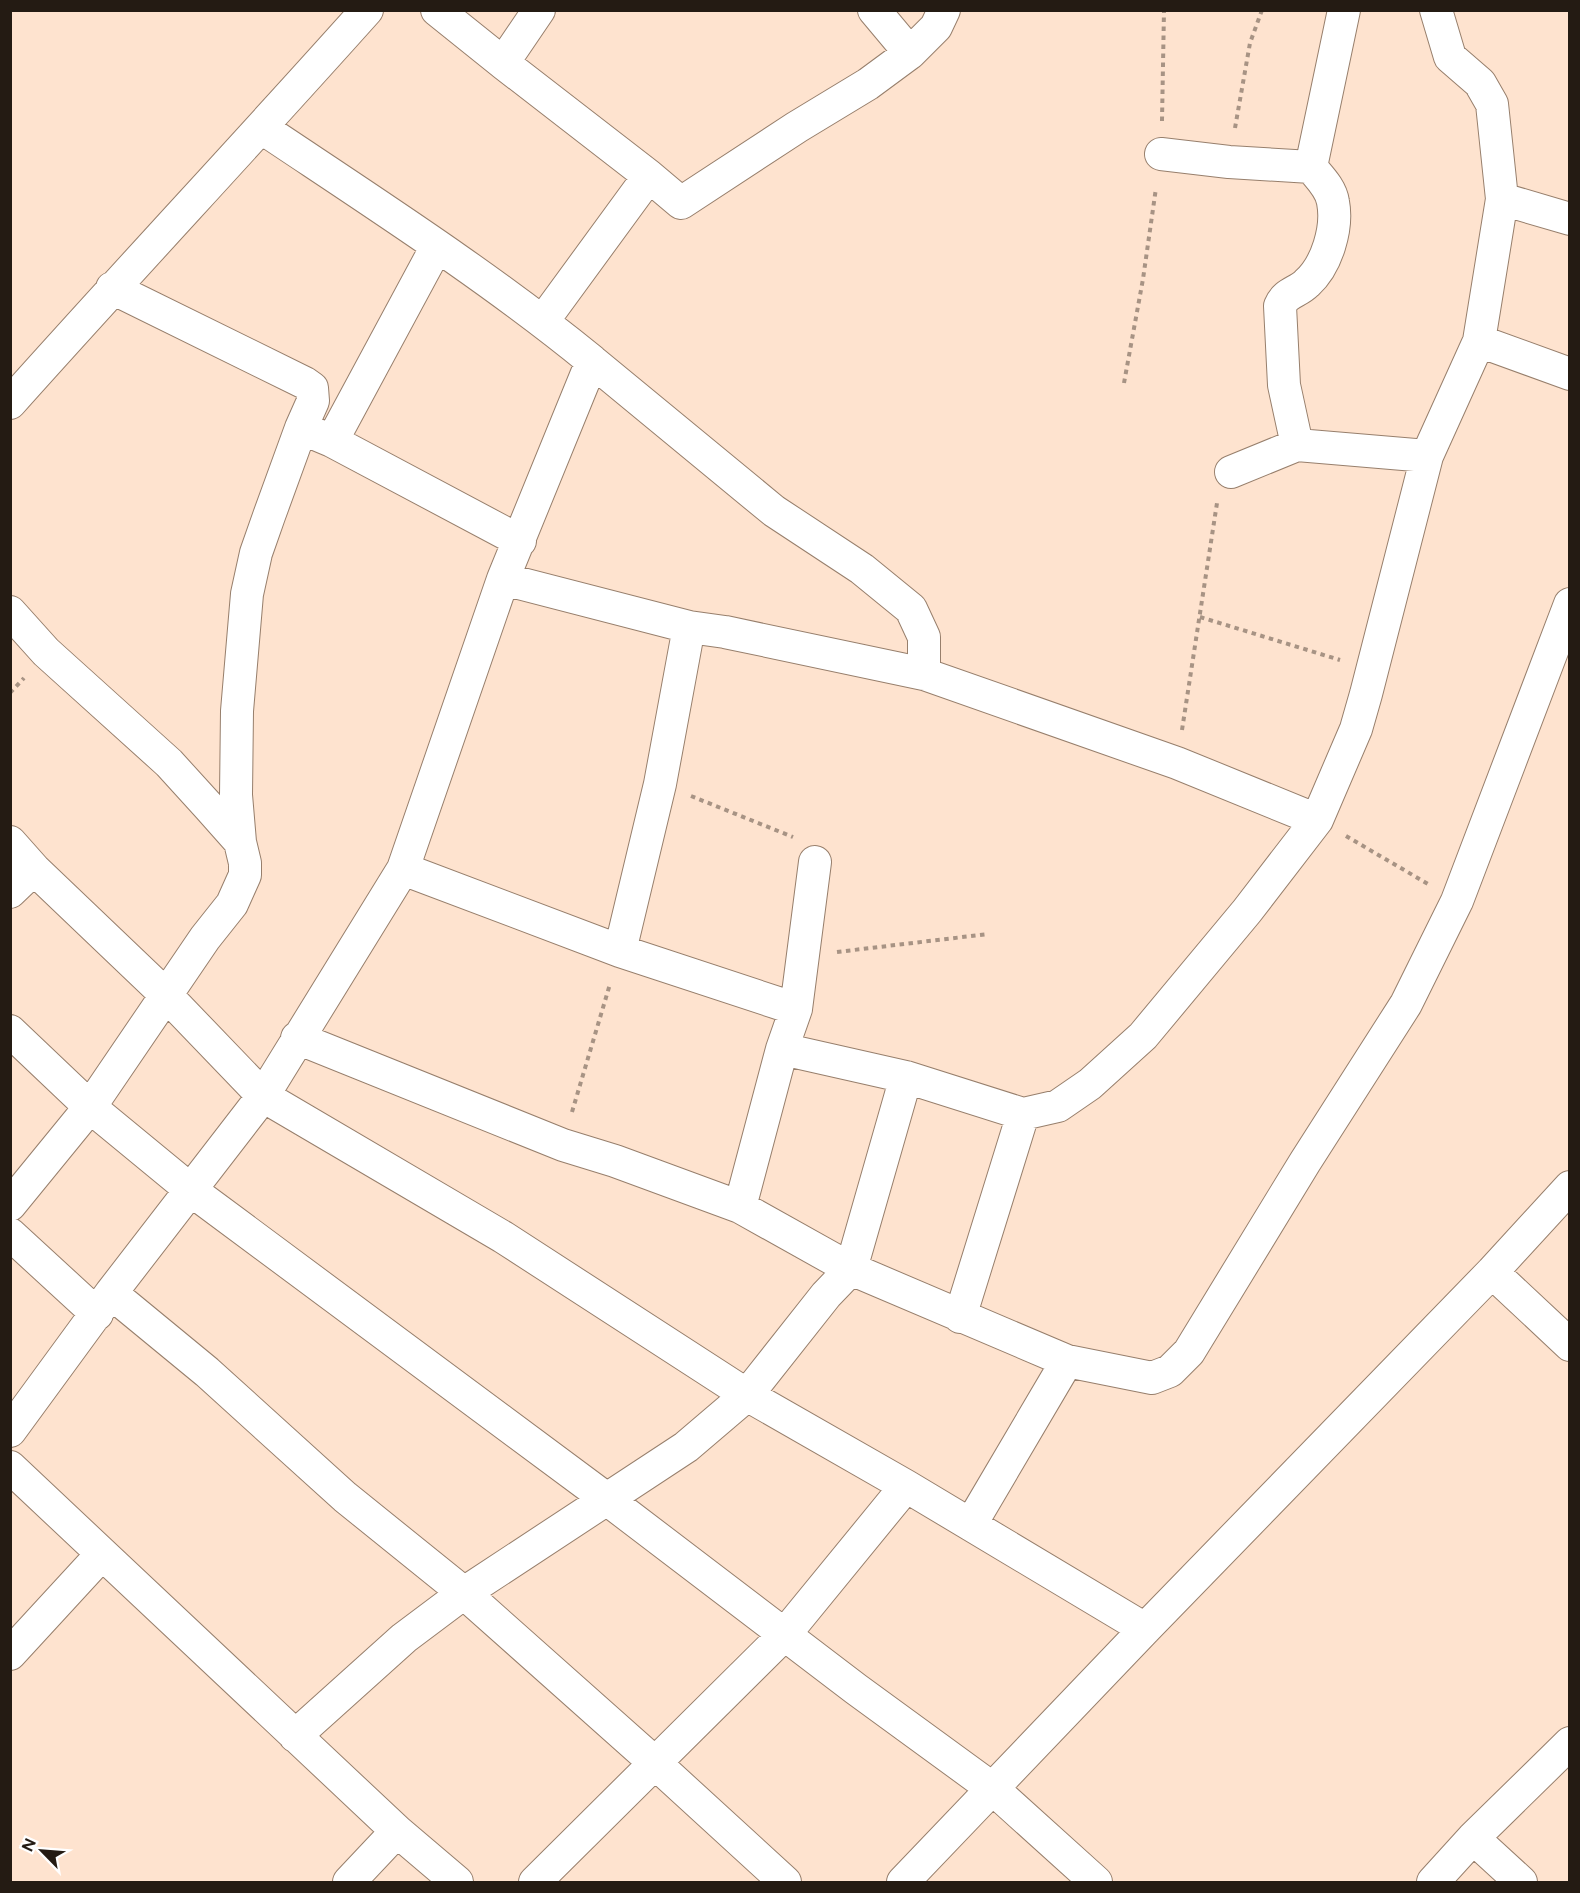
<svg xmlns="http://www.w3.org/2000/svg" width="1580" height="1893" viewBox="0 0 1580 1893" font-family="Figtree,sans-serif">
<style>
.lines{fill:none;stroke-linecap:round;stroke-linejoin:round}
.street-casing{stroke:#977f6c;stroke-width:34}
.path{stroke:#a79384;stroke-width:4;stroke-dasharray:4.5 4.5;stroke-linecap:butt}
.street{stroke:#fff;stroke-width:32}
</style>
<rect width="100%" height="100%" fill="#fee3cf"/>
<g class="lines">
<defs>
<path id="street" d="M437 10 503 63
M539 10 503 63 649 176 681 203 797 127 868 84 910 53 936 27 944 10
M874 10 910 53
M1161 154 1229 162 1311 167C1319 177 1331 188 1333 202 1338 228 1327 265 1307 283 1297 293 1286 292 1280 306L1284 385 1297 445
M1311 167 1344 10
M1502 199 1570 219
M112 288 305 383 312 388 313 401 301 428 269 516 256 553 247 594 237 711 236 795 240 842
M543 321 649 176
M1479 341 1570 374
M592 361 774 511 862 569 911 609 924 637V674
M10 403C128 271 249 142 367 10
M301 428 332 441 520 541
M332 441 437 246
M1231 472 1297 445 1427 456
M503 579 689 627
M10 612 46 652 169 763 209 807 240 842 245 863V875L232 904 205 938 90 1107 10 1205
M10 842 34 869 10 892
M34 869 166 995 263 1096 503 1237 747 1395 906 1486 1145 1629
M403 869 620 951 796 1009
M620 951 660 784 689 627 725 632 924 674 1177 763 1317 820
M10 1031 90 1107 192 1191 608 1500 856 1689 993 1789 1096 1882
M297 1038 563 1145 615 1161 740 1207 851 1269 1067 1361 1152 1378 1170 1371 1189 1352 1305 1162 1406 1004 1457 901 1570 604
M782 1049 906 1077 1023 1114 1058 1106 1090 1084 1143 1036 1247 911 1317 820 1356 729 1366 694 1427 456 1479 341 1502 199 1492 104 1480 83 1450 57 1436 10
M740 1207 782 1049 796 1009 815 862
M10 1234 97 1314
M1492 1272 1570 1345
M111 1293 207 1372 345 1497 464 1593 655 1763 785 1882
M960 1317 1023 1114
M10 1431 111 1293 263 1096 403 869 503 579 592 361C488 276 374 203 262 128
M10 1467 397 1831 457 1882
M971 1524 1067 1361
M10 1654 102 1554
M295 1736 404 1638 464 1593 686 1447 747 1395 826 1295 851 1269 906 1077
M1473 1838 1521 1882
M349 1882 397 1831
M535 1882 785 1634 906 1486
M903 1882 1145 1629 1492 1272 1570 1187
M1433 1882 1473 1838 1570 1743"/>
</defs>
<use href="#street" class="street-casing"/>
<path class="path" d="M1162 121 1164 10
M1235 128 1250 43 1262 10
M1124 383 1143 279 1156 188
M1200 617 1340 660
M10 693 24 678
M1182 730 1217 503
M691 796 793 837
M1346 836 1428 884
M837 952 988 934
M572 1112 610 984"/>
<use href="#street" class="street"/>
</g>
<rect width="1580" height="1893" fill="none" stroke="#241b13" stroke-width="24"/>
<g transform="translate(42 1851) rotate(295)" stroke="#ffffff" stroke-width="4.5" paint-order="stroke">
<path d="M0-4.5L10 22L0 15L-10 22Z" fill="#241b13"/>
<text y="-9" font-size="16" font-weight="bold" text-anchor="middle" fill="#241b13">N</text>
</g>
</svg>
